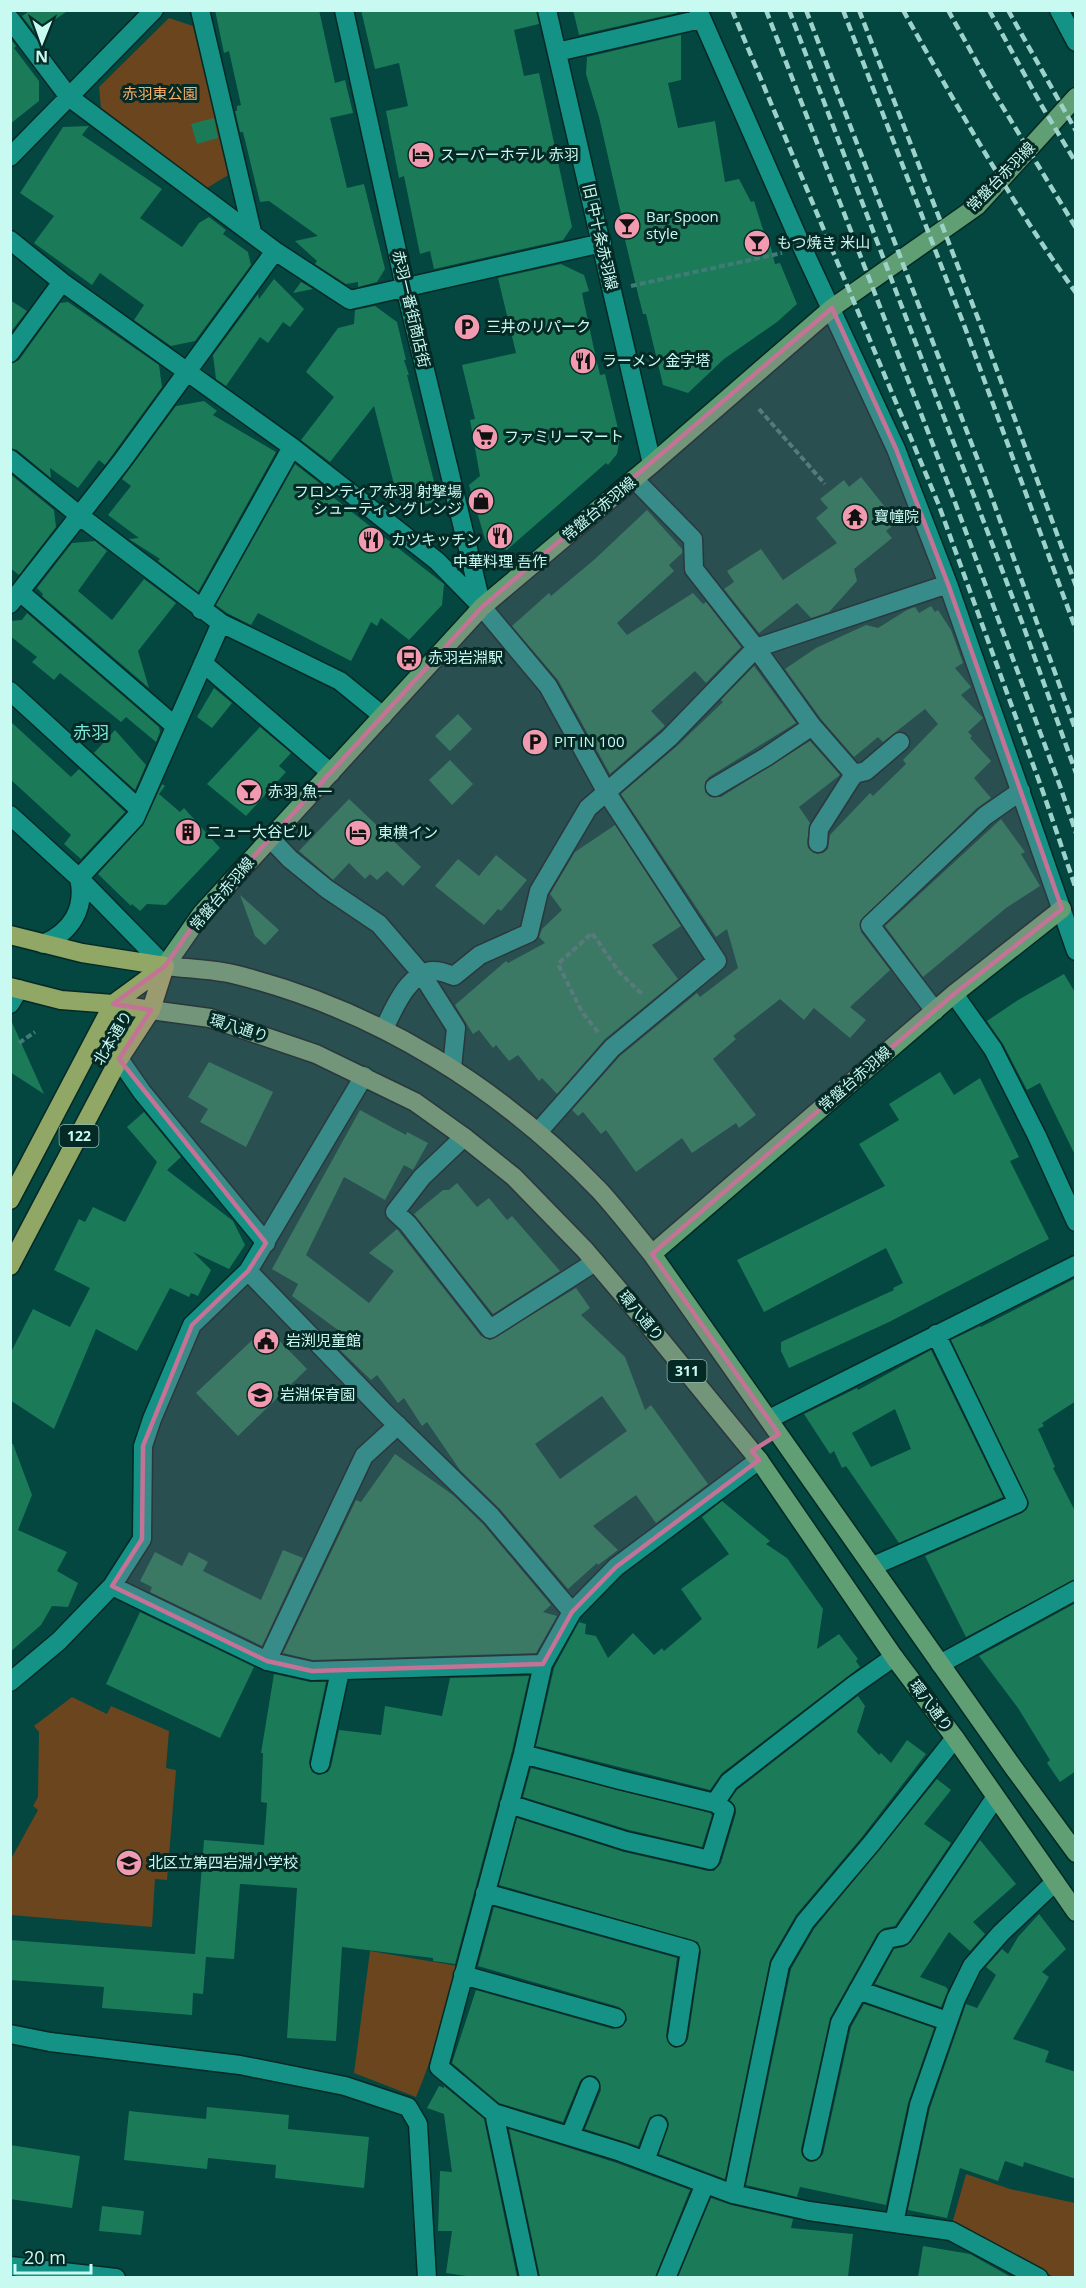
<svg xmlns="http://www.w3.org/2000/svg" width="1086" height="2288" viewBox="0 0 1086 2288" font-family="'Open Sans','Noto Sans JP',sans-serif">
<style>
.green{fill:#6b451d}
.building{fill:#1b7b59;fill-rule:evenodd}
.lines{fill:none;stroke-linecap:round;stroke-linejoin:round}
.minor-casing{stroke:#052925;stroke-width:21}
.major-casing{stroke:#052925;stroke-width:21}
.highway-casing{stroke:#052925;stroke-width:21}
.path{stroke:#3f7c76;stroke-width:4;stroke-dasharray:6 3;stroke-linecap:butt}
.minor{stroke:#159286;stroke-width:18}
.major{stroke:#5f9f73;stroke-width:18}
.highway{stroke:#90a766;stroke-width:18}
.rail{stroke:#9dd2ca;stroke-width:4.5;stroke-dasharray:9 4.5;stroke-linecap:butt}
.marked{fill:#c57297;fill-opacity:0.2;stroke:#c57297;stroke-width:4.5;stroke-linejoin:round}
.labels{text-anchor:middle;stroke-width:6;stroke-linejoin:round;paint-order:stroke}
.shield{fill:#052925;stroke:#8ebbb4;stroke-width:1.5}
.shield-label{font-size:14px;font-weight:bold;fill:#c9faf2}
.park-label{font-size:15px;fill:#f8b069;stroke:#052925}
.poi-label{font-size:15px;fill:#c9faf2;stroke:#052925;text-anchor:start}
.street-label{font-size:15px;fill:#c9faf2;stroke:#052925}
.quarter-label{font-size:18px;fill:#7de7d9;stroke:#052925}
</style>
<rect width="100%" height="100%" fill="#044640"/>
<path class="green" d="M169 18 193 26 230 174 207 188 101 108 99 87Z
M72 1697 107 1714 111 1706 169 1731 166 1768 176 1770 167 1880 155 1879 152 1927 11 1915V1859L38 1810 33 1806 38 1797 39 1732 34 1726Z
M370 1951 458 1966C447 2011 434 2054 416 2097L354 2073Z
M966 2174 1010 2189 1075 2203V2277H1054L952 2224Z"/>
<path class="building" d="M31 10H69L35 33 22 16Z
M215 10H319L335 83 345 80 353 113 330 118 347 188 364 184 385 269 377 282 358 287V282L346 284 315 264 317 261 295 241 318 236 269 201 260 202 243 132H240L235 111H237V106L241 105 229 51 224 53Z
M361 10H536L539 24 514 30 524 76 539 73 572 227 563 240 434 269 430 251 420 254 404 176 399 178 386 111 408 106 399 63 375 69Z
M573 10H676L677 13 579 35Z
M681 35V80L668 83 678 128 715 121 725 182 739 179 751 202 754 201 765 236H768L775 264 780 263 797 304 777 322 724 359 688 393 663 385 646 314H643L638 294 620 219 622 218 599 117 586 74 587 57Z
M10 38 16 46 14 48 39 81V101L10 124Z
M214 118 218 138 197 144 191 124Z
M89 126 82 135 162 189 140 218 182 247 199 223 209 217 226 230 223 234 248 252 251 265 195 341 171 346 134 320 144 305 100 273 92 285 34 243 54 216 20 193 63 127Z
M561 264 584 275 589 291 582 293 594 349 600 375 605 374 620 437 617 454 608 465 606 463 507 550 490 545 485 539 469 485 480 476 470 420 475 419 462 365 516 353 498 278Z
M274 279 304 309 290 327 283 322 268 343 260 337 226 386 216 379 213 355 258 294 259 299Z
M301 282 313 289 293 293Z
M10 300 27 311 10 333Z
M68 302 159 365 162 387 105 465 99 460 78 488 50 468 51 478 17 450 10 448V364L19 360 60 303Z
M375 306 397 322 406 360H404L409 375H407L439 501 418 506 413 483 395 488 374 406 330 462 301 440 334 397 306 372 338 328 354 324 355 310Z
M204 401 217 411 213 415 276 452 198 592 158 561 160 559 129 539 139 538 108 515 131 486 122 479 176 406Z
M295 464 327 489 325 491 444 584 442 605 409 640 381 618 377 626 371 622 351 661 258 613 251 625 227 613 216 605Z
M10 474 54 510 56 527 19 575 10 568Z
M861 477 897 522 886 531 892 538 854 569 857 581 829 612 811 618 797 603 759 633 724 589 734 582 727 571 761 549 783 580 837 543 816 518 828 508 820 499 844 480 849 487Z
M647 510 682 549V553L669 565 674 571 617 623 627 635 693 593 703 604 706 602 741 647 706 683 695 671 651 711 665 726 610 774 558 680 512 626 549 593 551 596 595 559Z
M95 541 107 551 78 591 112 620 144 579 176 603 138 651 149 688 42 596 43 594 37 588 72 543Z
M931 606 935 612 938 610 951 630 963 663 955 668 971 687 961 695 983 718 968 732 972 736 970 738 991 761 974 778 991 798 977 808 860 921 861 932 890 970 850 1007 866 1020 850 1038 814 1008 804 1020 780 999 733 1036 736 1039 713 1059 756 1115 739 1128 736 1123 692 1153 682 1138 636 1172 606 1130 601 1134 583 1112 578 1116 572 1110 620 1056 692 997 697 993 700 997 738 968 727 929 716 937 621 794 677 746 723 702 721 700 754 666 796 723 709 777 705 782V792L710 797H721L810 741 840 775 799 807 810 823 807 842 808 848 817 854 823 853 828 849 830 835 870 793 873 796 906 764 903 760 938 724 925 709 883 742 878 737 854 757 821 719 785 669 816 648 866 625 878 628 907 610 915 607 919 613Z
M27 613 159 727 160 732 156 742 126 717 121 722 60 673 54 680 32 662 37 657 10 636V621L22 620Z
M214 688 232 703 212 728 197 717Z
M458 714 472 729 450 751 435 736Z
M10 721 71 777 79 769 125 812 81 859 64 844 71 835 10 779Z
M260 727 291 753 279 766 286 772 246 816 207 784Z
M115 730 146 765 135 790 94 753Z
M450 760 473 784 452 805 429 780Z
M162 784 165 786 159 794 180 812 184 808 220 848 166 905 147 904 140 911 132 904 131 906 98 874 143 825Z
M349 799 421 867 403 886 387 871 377 880 370 874 365 879 349 863 333 880 299 851Z
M1001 819 1025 852 1021 854 1040 886 1006 908 923 977 885 926Z
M615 825 681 926 652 945 678 979 605 1039 557 1094 542 1078 539 1081 518 1055 509 1061 496 1045 493 1048 479 1030 473 1034 455 1005 506 961 508 963 545 943 539 937 542 929 562 910 550 894 575 852Z
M496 855 527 880 501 911 498 909 484 925 435 886 458 859 479 876Z
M240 895 279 930 265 945 255 936Z
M1064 974 1076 994V1157L1040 1083 1027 1090 1003 1044 987 1021 1018 1000Z
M10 1018 44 1094 10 1072Z
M209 1062 273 1092 246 1147 200 1122 208 1109 188 1097Z
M940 1072 954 1095 980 1078 1019 1157 1010 1161 1049 1239 889 1322 789 1368 781 1351V1342L894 1290 893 1288 903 1283 886 1248 764 1312 737 1260 885 1186 859 1144 899 1120 889 1104Z
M360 1110 406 1135 407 1132 428 1143 413 1170 404 1165 385 1200 344 1177 306 1255 369 1303 394 1271 369 1253 397 1229 481 1336 490 1340 576 1288 590 1308 581 1315 625 1357 645 1410 651 1405 708 1484 656 1523 636 1495 593 1526 618 1550 598 1565 597 1563 568 1589 500 1509 460 1470 427 1422 422 1426 404 1398 398 1403 377 1375 371 1380 336 1346 346 1336 292 1296 298 1284 272 1269ZM602 1396 627 1431 560 1479 535 1444Z
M144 1112 181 1157 167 1170 233 1221 245 1245 229 1269 193 1252 211 1270 198 1296 191 1293 189 1297 170 1288 137 1351 96 1329 54 1429 10 1400V1354L33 1309 70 1327 90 1288 54 1270 79 1219 85 1222 93 1207 125 1222 157 1162 127 1127Z
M457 1183 477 1207 489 1198 507 1220 512 1216 560 1271 493 1314 414 1214 443 1190H449Z
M1076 1278V1401L1042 1423 1044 1426 1038 1429 1055 1467 1053 1468 1076 1513V1579L966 1637 925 1556 1022 1513 1027 1509 1029 1503 951 1340 980 1326 981 1327Z
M266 1327 307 1369 238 1436 196 1393Z
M931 1350 1003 1497 899 1543 846 1466 842 1468 834 1451 830 1454 804 1414 857 1388 858 1390ZM895 1409 911 1449 871 1467 852 1433Z
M10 1444H13L32 1495 18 1530 67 1552 57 1571 78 1583 68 1607 52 1606 41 1625 10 1652Z
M395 1454 453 1495 483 1524 551 1605 543 1612 557 1616 536 1653 313 1660 283 1653 356 1500 361 1502Z
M722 1501 770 1541 766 1544 787 1558 823 1609 817 1649 839 1634 858 1659 856 1661 860 1667 722 1773 710 1790 536 1746 554 1668 579 1622 586 1624 585 1634 596 1636 608 1658 633 1633 654 1655 662 1648 664 1651 702 1619 681 1589 729 1554 702 1517Z
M283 1550 303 1558 262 1646 150 1592 152 1587 140 1581 155 1552 182 1566 189 1552 208 1562 203 1571 261 1600Z
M1076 1603V1771L1060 1782 1047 1763 1050 1760 1018 1708 979 1656Z
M140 1612 254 1667 220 1738 106 1684Z
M274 1674 310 1682H326L309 1762 312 1772 318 1775 328 1772 331 1767 339 1730 381 1735 385 1706 442 1716 450 1678 529 1676 512 1751 455 1964 433 1961V1958L342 1947 336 2041 287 2038 297 1888 240 1884 234 1959 206 1957 203 1994 193 1993 192 2015 102 2008 104 1987 10 1980V1940L195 1954 204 1840 264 1845 267 1803 261 1802 263 1753H261Z
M858 1696 865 1706 857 1732 879 1755 881 1753 891 1763 907 1740 926 1754 862 1837 796 1915 770 1960 725 2179 659 2154 669 2124 667 2118 661 2114 650 2117 638 2146 585 2129 601 2090 599 2080 595 2076 588 2075 580 2081 563 2122 499 2103 452 2063 476 1990 613 2029 623 2026 627 2020 624 2011 619 2007 478 1966 494 1907 677 1958 666 2036 670 2045 675 2048 685 2044 688 2039 701 1952 698 1942 499 1885 517 1818 624 1852 708 1871H714L721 1863 736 1813 735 1806 730 1800 737 1790Z
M531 1768 710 1813 712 1815 702 1847 629 1830 523 1797Z
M937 1779 951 1790 924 1824 951 1843 895 1926 884 1928 877 1934 830 2018 801 2149 802 2155 809 2162 816 2161 823 2154 851 2027 864 2004 934 2028 908 2103 886 2205 800 2187 797 2197 746 2185 791 1969 814 1929Z
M980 1840 1016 1884 973 1922 985 1934 970 1951 949 1932 920 1977 946 1987 948 1990 941 2007 875 1984 894 1949 904 1947 911 1942Z
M1039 1914 1066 1949 1042 1972 1049 1977 1013 2039 1049 2051 1045 2062 1076 2072V2179L1024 2162 1023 2167 1005 2161 998 2181 960 2168 947 2218 908 2210 930 2108 966 2004 977 2008 996 1975 986 1967 1002 1949 1008 1954 1018 1937Z
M439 2086 444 2088V2086L484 2119 517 2277H473L446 2273 452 2231H438L440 2171 452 2172 444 2114 427 2108Z
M207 2107 289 2115 288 2129 369 2137 364 2188 275 2178 276 2165 208 2158 207 2169 124 2160 129 2111 206 2119Z
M509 2129 617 2163 690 2190 655 2277H540Z
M10 2145 80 2156 72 2208 10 2199Z
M711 2198 731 2205 793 2219 791 2228 853 2234 848 2277H678Z
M102 2206 144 2211 141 2235 99 2231Z
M923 2246 970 2254 1011 2277H918Z"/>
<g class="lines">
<defs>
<path id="minor" d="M200 10 252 232
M344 10 405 287 482 607
M547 10 652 464
M698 10 803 249 896 449 948 584 1076 951
M1059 10 1076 42
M10 19 69 97 275 251 350 300 602 243
M557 52 701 19
M10 157 154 10
M10 240 62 282 292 447 437 561 482 607 548 686 607 793 717 961 612 1048 538 1132
M10 353 62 282
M10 459 80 516 221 623 340 681 383 716
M634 479 693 539 694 569 756 648 812 726 854 774
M20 592 175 726
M10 604 122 461 275 251
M201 610 292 447
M203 663 331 773
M10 691 139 809
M715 787 766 757 812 726
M10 815 79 878 165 966
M270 838 290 859 327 889 379 924 421 973 456 1028 452 1068
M818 843 819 829 854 774 866 771 900 742
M43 944C71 932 86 909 79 878L135 818 221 623
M954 994 993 1049 1037 1136 1076 1222
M10 1004 19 989
M935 1011 870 925 985 816 1021 791
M384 1029C393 1010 410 969 435 971 441 971 448 974 454 976L480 955 529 933 539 891 588 808 669 738 756 648 948 584
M119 1059 142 1092 266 1243
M464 1137 422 1177 395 1212 408 1224 490 1329 595 1262
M248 1271 386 1414 491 1516 572 1612
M769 1419 1076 1265
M759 1460 616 1567 572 1612 543 1664 523 1754 439 2067 494 2113 621 2152 733 2194 809 2211 951 2231 1039 2278
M873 1566 1018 1503 936 1334
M112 1586 267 1661 312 1671 543 1664
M267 1661 364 1456 398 1425
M940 1664 1076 1590
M10 1682 59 1641 112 1586 142 1539 143 1446 152 1419 192 1325 248 1271 364 1076
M523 1754 620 1780 715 1803 729 1782 854 1685 894 1657
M320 1764 340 1671
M509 1804 626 1841 710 1860 725 1810 715 1803
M485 1893 690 1950 677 2037
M463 1975 616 2018
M858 1990 947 2021
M10 2034 50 2042 240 2065 345 2086 408 2107 418 2124 427 2278
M494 2113 529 2278
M570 2136 590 2086
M812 2151 840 2023 887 1939 902 1936 995 1798
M645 2161 658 2125
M733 2194 780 1965 805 1922 871 1844 955 1738
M894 2223 919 2105 956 1999 972 1966 1001 1933 1055 1882
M10 2266 116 2278
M666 2278 705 2184"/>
<path id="major" d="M1076 97 977 206 832 308 652 464 482 607 202 913 165 966C189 969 214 969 237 975 377 1010 501 1088 600 1191 618 1211 635 1233 652 1254L1013 1767 1076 1853
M151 1010 210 1018 316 1054 415 1102 464 1137 514 1177 585 1250 646 1322 759 1460 894 1657 955 1738 1076 1912
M652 1254 954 994 1062 909"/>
<path id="highway" d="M10 935 82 953 165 966
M10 987 61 1000 113 1004 151 1010
M10 1200 113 1004 165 966
M10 1266 119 1059 151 1010 165 966"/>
</defs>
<use href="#minor" class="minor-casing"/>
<use href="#major" class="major-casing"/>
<use href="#highway" class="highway-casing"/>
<path class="path" d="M631 286 782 253
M759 409 825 484
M598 1032 582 1012 558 964 592 933 619 972 643 995
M19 1043 35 1032"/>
<use href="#minor" class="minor"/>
<use href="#major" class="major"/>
<use href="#highway" class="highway"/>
<path class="rail" d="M732 10 938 503 1043 792 1076 889
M766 10 953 497 1060 786 1076 833
M789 10 1023 625 1076 773
M806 10 987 484 1076 731
M843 10 964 325 1076 630
M859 10 979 321 1076 586
M903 10C957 107 1012 203 1076 293
M948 10 990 86 1076 228
M989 10 1043 108 1076 163
M1008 10 1076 131"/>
</g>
<path class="marked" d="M832 308 896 449 948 584 1062 909 954 994 652 1254 779 1434 752 1451 759 1460 616 1567 572 1612 543 1664 312 1671 267 1661 112 1586 142 1539 143 1446 192 1325 248 1271 266 1243 119 1059 151 1010 113 1004 165 966 202 913 482 607Z"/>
<defs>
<symbol id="hotel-disc" viewBox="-11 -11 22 22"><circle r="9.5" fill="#f29aaf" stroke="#052925"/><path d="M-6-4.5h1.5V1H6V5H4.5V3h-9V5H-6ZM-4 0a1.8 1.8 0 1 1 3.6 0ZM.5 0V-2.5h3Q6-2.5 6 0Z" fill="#111"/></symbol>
<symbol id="bar-disc" viewBox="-11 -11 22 22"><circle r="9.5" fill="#f29aaf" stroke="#052925"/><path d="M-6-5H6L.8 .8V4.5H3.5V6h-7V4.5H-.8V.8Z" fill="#111"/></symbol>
<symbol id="parking-disc" viewBox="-11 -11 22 22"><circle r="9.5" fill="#f29aaf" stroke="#052925"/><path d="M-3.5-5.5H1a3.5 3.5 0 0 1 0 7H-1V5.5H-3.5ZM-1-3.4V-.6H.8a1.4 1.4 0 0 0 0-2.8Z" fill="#111"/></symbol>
<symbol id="restaurant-disc" viewBox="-11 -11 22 22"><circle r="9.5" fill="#f29aaf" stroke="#052925"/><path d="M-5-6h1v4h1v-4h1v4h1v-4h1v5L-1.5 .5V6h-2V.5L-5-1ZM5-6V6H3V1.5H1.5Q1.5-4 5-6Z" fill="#111"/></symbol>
<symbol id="supermarket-disc" viewBox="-11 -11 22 22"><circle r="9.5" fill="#f29aaf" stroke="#052925"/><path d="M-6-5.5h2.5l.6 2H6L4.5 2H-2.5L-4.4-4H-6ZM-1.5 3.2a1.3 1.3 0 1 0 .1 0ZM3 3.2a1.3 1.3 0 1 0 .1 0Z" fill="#111"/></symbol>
<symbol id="shop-disc" viewBox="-11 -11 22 22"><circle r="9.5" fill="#f29aaf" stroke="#052925"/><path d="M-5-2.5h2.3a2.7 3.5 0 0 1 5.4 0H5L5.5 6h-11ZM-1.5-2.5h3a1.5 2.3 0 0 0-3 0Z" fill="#111"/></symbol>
<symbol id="temple-disc" viewBox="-11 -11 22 22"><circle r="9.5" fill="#f29aaf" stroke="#052925"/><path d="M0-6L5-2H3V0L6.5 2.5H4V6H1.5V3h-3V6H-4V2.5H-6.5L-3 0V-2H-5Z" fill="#111"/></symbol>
<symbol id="bus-disc" viewBox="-11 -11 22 22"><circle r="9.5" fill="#f29aaf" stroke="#052925"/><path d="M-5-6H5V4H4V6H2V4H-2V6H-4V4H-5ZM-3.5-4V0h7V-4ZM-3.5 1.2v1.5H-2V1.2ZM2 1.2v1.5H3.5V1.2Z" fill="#111"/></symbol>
<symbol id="building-disc" viewBox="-11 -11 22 22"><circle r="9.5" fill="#f29aaf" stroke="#052925"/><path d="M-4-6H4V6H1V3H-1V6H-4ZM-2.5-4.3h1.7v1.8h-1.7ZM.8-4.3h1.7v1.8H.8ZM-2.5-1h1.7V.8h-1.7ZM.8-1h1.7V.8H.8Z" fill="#111"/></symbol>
<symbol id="civic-disc" viewBox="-11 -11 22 22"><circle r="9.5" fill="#f29aaf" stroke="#052925"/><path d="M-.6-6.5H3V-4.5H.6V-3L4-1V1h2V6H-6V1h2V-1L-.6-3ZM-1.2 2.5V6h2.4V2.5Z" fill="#111"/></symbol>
<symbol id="school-disc" viewBox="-11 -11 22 22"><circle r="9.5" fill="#f29aaf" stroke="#052925"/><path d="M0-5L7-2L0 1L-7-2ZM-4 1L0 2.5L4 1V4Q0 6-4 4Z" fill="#111"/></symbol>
</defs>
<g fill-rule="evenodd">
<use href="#hotel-disc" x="406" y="140" width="30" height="30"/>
<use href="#bar-disc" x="612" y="211" width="30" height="30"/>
<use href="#bar-disc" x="742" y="228" width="30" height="30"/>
<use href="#parking-disc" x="452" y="312" width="30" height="30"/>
<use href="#restaurant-disc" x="568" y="346" width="30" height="30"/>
<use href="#supermarket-disc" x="470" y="422" width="30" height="30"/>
<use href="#shop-disc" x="466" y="486" width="30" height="30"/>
<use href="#temple-disc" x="840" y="502" width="30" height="30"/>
<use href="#restaurant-disc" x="485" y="521" width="30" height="30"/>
<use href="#restaurant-disc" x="356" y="525" width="30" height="30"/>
<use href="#bus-disc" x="394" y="643" width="30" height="30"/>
<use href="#parking-disc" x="520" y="727" width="30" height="30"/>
<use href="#bar-disc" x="234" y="777" width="30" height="30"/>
<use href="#building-disc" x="173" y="817" width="30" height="30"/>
<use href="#hotel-disc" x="343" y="818" width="30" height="30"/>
<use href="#civic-disc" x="251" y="1326" width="30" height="30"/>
<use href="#school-disc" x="245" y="1380" width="30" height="30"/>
<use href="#school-disc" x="114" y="1848" width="30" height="30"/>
</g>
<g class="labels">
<g class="shield">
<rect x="59.5" y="1125" width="39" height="22" rx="4.5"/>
<rect x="667.5" y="1360" width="39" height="22" rx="4.5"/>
</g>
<g class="shield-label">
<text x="79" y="1141">122</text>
<text x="687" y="1376">311</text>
</g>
<g class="park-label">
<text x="160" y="99">赤羽東公園</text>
</g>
<g class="poi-label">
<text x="440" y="160">スーパーホテル 赤羽</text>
<text x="646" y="222">Bar Spoon<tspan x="646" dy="17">style</tspan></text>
<text x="777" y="248">もつ焼き 米山</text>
<text x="486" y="332">三井のリパーク</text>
<text x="602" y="366">ラーメン 金字塔</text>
<text x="504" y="442">ファミリーマート</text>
<text x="462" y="497" text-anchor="end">フロンティア赤羽 射撃場<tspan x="462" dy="17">シューティングレンジ</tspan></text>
<text x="874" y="522">寶幢院</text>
<text x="391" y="545">カツキッチン</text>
<text x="500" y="567" text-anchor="middle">中華料理 吾作</text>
<text x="428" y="663">赤羽岩淵駅</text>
<text x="554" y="747">PIT IN 100</text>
<text x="268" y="797">赤羽 魚一</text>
<text x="207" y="837">ニュー大谷ビル</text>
<text x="378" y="838">東横イン</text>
<text x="286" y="1346">岩渕児童館</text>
<text x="280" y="1400">岩淵保育園</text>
<text x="148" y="1868">北区立第四岩淵小学校</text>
</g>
<g class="street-label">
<text transform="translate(1001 177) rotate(-46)" y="5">常盤台赤羽線</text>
<text transform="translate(600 237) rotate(77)" y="5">旧 中十条赤羽線</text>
<text transform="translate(411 309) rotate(77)" y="5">赤羽一番街商店街</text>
<text transform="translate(599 509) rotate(-40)" y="5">常盤台赤羽線</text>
<text transform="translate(222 894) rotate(-50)" y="5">常盤台赤羽線</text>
<text transform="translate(239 1028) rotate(17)" y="5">環八通り</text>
<text transform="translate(113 1038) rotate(-59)" y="5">北本通り</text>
<text transform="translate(855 1079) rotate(-41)" y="5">常盤台赤羽線</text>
<text transform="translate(641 1316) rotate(50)" y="5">環八通り</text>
<text transform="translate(931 1706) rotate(53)" y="5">環八通り</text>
</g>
<g class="quarter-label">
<text x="91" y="739">赤羽</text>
</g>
</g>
<rect width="1086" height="2288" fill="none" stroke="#c9faf2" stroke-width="24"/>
<g transform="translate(42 42) rotate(181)" stroke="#052925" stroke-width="4.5" paint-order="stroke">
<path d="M0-4.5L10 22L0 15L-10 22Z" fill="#c9faf2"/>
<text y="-9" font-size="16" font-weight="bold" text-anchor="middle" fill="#c9faf2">N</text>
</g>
<path d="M15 2264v9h76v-9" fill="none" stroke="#c9faf2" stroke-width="3"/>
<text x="24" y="2264" font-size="18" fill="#c9faf2" stroke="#052925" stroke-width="4.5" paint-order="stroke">20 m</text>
</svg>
